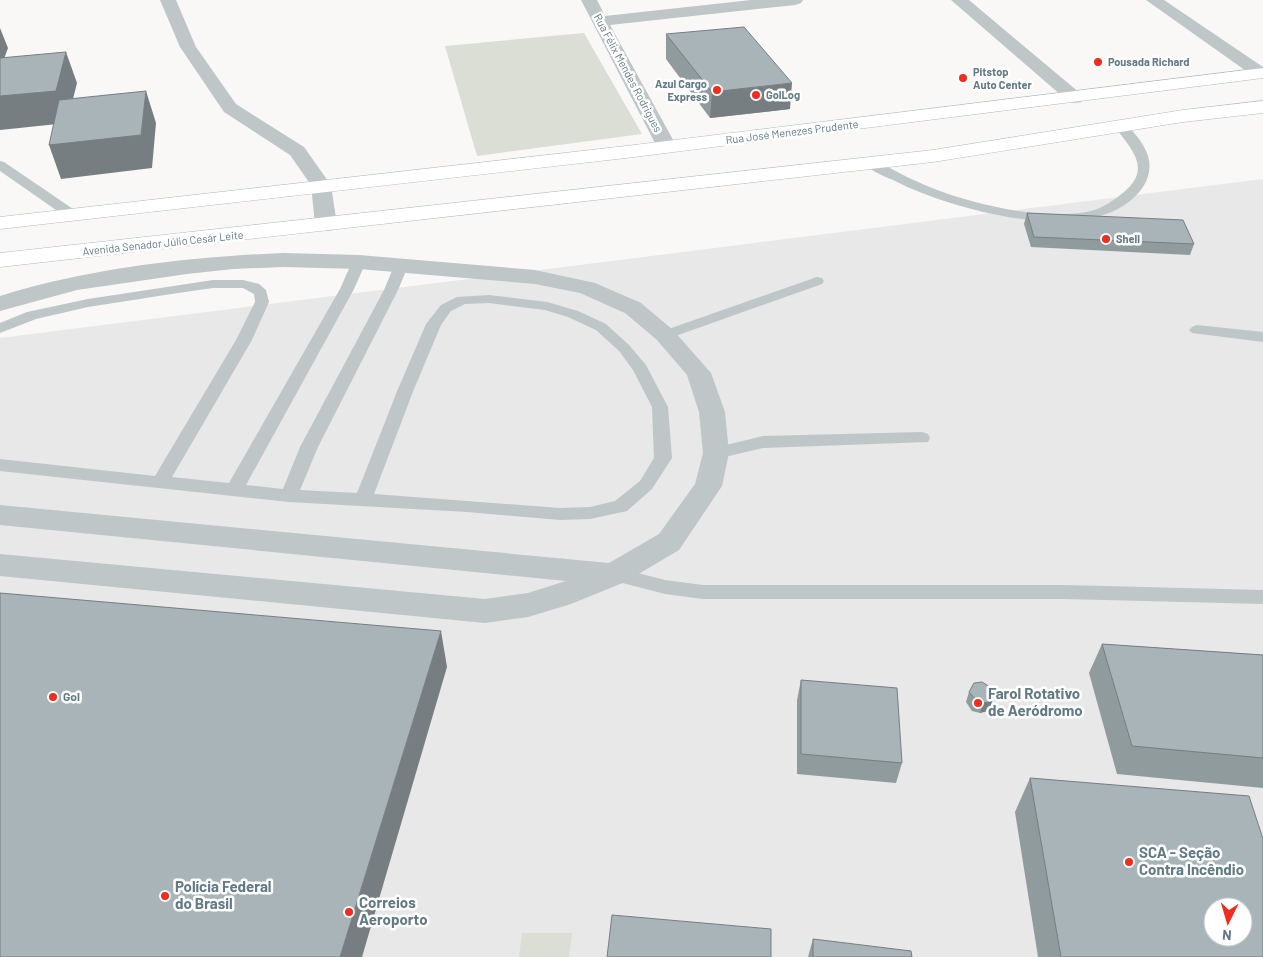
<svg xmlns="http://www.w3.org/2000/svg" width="1263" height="957" viewBox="0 0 1263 957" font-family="Barlow,sans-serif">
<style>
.built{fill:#e7e8e7;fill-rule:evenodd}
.green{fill:#daded5}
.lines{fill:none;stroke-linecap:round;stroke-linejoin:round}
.secondary-casing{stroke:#b1babd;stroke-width:1}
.service{fill:#bec6c8;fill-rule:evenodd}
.minor{fill:#bec6c8;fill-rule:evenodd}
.tertiary{fill:#bec6c8;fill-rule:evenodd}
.secondary{fill:#fff;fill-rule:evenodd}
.wall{fill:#909b9e}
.shaded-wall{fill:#767e81}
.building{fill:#a8b4b8;stroke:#767e81;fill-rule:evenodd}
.poi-dot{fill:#f02d1e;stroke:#fff;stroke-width:2}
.labels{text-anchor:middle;stroke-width:5;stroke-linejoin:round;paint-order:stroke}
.far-poi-label{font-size:11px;font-weight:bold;fill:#617a83;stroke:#fff;text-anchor:start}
.far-street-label{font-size:11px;fill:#617a83;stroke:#fff}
.poi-label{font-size:12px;font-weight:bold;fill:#617a83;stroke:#fff;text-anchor:start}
.near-poi-label{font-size:15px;font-weight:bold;fill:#617a83;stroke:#fff;text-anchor:start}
</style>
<rect width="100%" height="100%" fill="#f9f8f6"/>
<path class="built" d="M1263 179V957H0V338ZM1213 907H1243V937H1213Z"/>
<path class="green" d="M584 33 642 134 477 156 445 46Z
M522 933H572L569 957H519Z"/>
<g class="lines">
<defs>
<path id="secondary" d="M1263 68V78L626 158 0 229V217L626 146Z
M1263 101V113L1183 122 933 162 0 267V253L933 150 1183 110Z"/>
</defs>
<use href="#secondary" class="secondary-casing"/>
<path class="service" d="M1121 123C1130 126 1140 139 1144 147 1152 160 1151 175 1143 187 1099 252 953 210 897 182 887 177 871 172 864 163L870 159 874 160C896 171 917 183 940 191 980 206 1048 221 1091 211 1103 208 1114 200 1124 192 1153 168 1130 148 1115 127Z
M0 161 4 162 76 211 78 214 76 217H66L0 171Z
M359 258 364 259 366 262 354 289 246 485 283 489 300 447 384 290 394 266 396 263H406L408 266 398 290 318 447 300 490 357 493 398 389 426 324 441 305 457 297 489 295 547 302 578 311 606 324 629 345 646 365 668 407 672 458 652 489 627 511 590 519 560 520 467 512 289 502 0 471V459L155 476 236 340 255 302 254 294 243 288H213L178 293 88 307 36 319 0 333V323L27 312 88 299 213 280H243L259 284 266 290 269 302 252 340 172 477 229 483 340 289 352 262 354 259ZM489 303 545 310 568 317 596 330 619 351 633 370 652 407 654 458 640 481 615 501 590 507 560 508 374 494 414 389 441 325 451 311 465 304Z
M817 277 822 278 824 281 822 284 670 338H660L657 335 660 332Z
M1197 325 1263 332V342L1192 333 1189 330 1192 327Z
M922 432 928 434 930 438 928 442 763 448 716 459 710 457 707 453 710 449 763 436Z
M614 567 665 580 703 585H1065L1263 590V604L1065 599H703L665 594 607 579 605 574 607 569Z"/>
<path class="minor" d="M160 0H176L196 47 236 104 304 147 328 181 331 185 337 225 334 230 326 231 318 230 315 225 311 185 290 155 224 112 180 47Z
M581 0H597L605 16 751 0H803L801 3 795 5 610 25 677 147 674 151 667 153 660 151 657 147Z
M1146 0H1164L1263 67V79L1256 78Z
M283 253 359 255 535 270 595 283 641 303 673 330 711 373 725 412 729 453 722 486 679 550 625 582 571 604 528 617 485 623 0 576V554L485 599 528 593 566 581 0 525V505L609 563 659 534 695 484 703 453 699 412 687 375 657 340 625 313 580 293 535 284 359 269 283 267 233 269 187 274 77 290 0 311V296C90 268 189 257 283 253Z"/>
<path class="tertiary" d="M951 0H969L1081 94 1084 98 1081 102 1075 103 1069 102Z"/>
<use href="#secondary" class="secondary"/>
</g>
<path class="wall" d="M666 34 790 109 710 118 666 59Z
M1027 213 1194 244 1190 255 1031 247 1024 224Z
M1102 644 1263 655V788L1117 774 1089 673Z
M801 680 902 763 896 783 797 774V700Z
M969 692 991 706 987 711 980 713 972 711 966 702Z
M1030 778 1263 957H1038L1015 812Z
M813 939 912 957H808Z"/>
<path class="shaded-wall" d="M0 28 8 48 0 70Z
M66 52 77 83 67 123 0 130V96Z
M792 83 790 109 710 118 712 92Z
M146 91 156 123 152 168 61 179 49 145Z
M441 631 447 667 362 957H340Z
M994 695 991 706 987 711 980 713 984 703Z"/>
<path class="building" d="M744 27 792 83 712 92 666 34Z
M66 52 56 91 0 96V58Z
M146 91 141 135 49 145 59 100Z
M1027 213 1183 220 1194 244 1034 237Z
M0 593 441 631 340 957H0Z
M1102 644 1263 655V758L1132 746Z
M801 680 897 688 902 763 801 754Z
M982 682 993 689 994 695 991 701 984 703 976 700 969 692 974 683Z
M1030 778 1249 796 1263 839V957H1061ZM1213 907H1243V937H1213Z
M612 915 771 929V957H607Z
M813 939 911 951 912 957H813Z"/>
<g class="poi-dot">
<circle cx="1098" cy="62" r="5"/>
<circle cx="963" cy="78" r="5"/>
<circle cx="717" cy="90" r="5"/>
<circle cx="756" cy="95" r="5"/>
<circle cx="1106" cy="239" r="5"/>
<circle cx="53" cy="697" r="5"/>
<circle cx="978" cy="703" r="5"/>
<circle cx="1129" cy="862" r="5"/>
<circle cx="165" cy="896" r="5"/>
<circle cx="349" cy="912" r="5"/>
</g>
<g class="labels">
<g class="far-poi-label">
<text x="1108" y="66">Pousada Richard</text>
<text x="973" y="76">Pitstop<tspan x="973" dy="13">Auto Center</tspan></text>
<text x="707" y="88" text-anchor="end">Azul Cargo<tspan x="707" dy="13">Express</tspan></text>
<text x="766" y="99">GolLog</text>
<text x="1116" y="243">Shell</text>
</g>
<g class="far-street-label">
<text transform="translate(628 73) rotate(62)" y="4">Rua Félix Mendes Rodrigues</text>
<text transform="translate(792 132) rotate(-7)" y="4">Rua José Menezes Prudente</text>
<text transform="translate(163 243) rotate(-6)" y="4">Avenida Senador Júlio Cesár Leite</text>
</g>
<g class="poi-label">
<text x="63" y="701">Gol</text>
</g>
<g class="near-poi-label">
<text x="988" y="699">Farol Rotativo<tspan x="988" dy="17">de Aeródromo</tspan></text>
<text x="1139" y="858">SCA - Seção<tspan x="1139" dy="17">Contra Incêndio</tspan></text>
<text x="175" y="892">Polícia Federal<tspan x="175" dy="17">do Brasil</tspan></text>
<text x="359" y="908">Correios<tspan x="359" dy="17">Aeroporto</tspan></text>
</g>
</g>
<g transform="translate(1228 922) rotate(185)"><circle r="24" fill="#ffffff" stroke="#c0cacd"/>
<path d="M0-4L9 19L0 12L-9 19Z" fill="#f02d1e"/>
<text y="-8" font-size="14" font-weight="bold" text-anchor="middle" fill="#617a83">N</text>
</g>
</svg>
